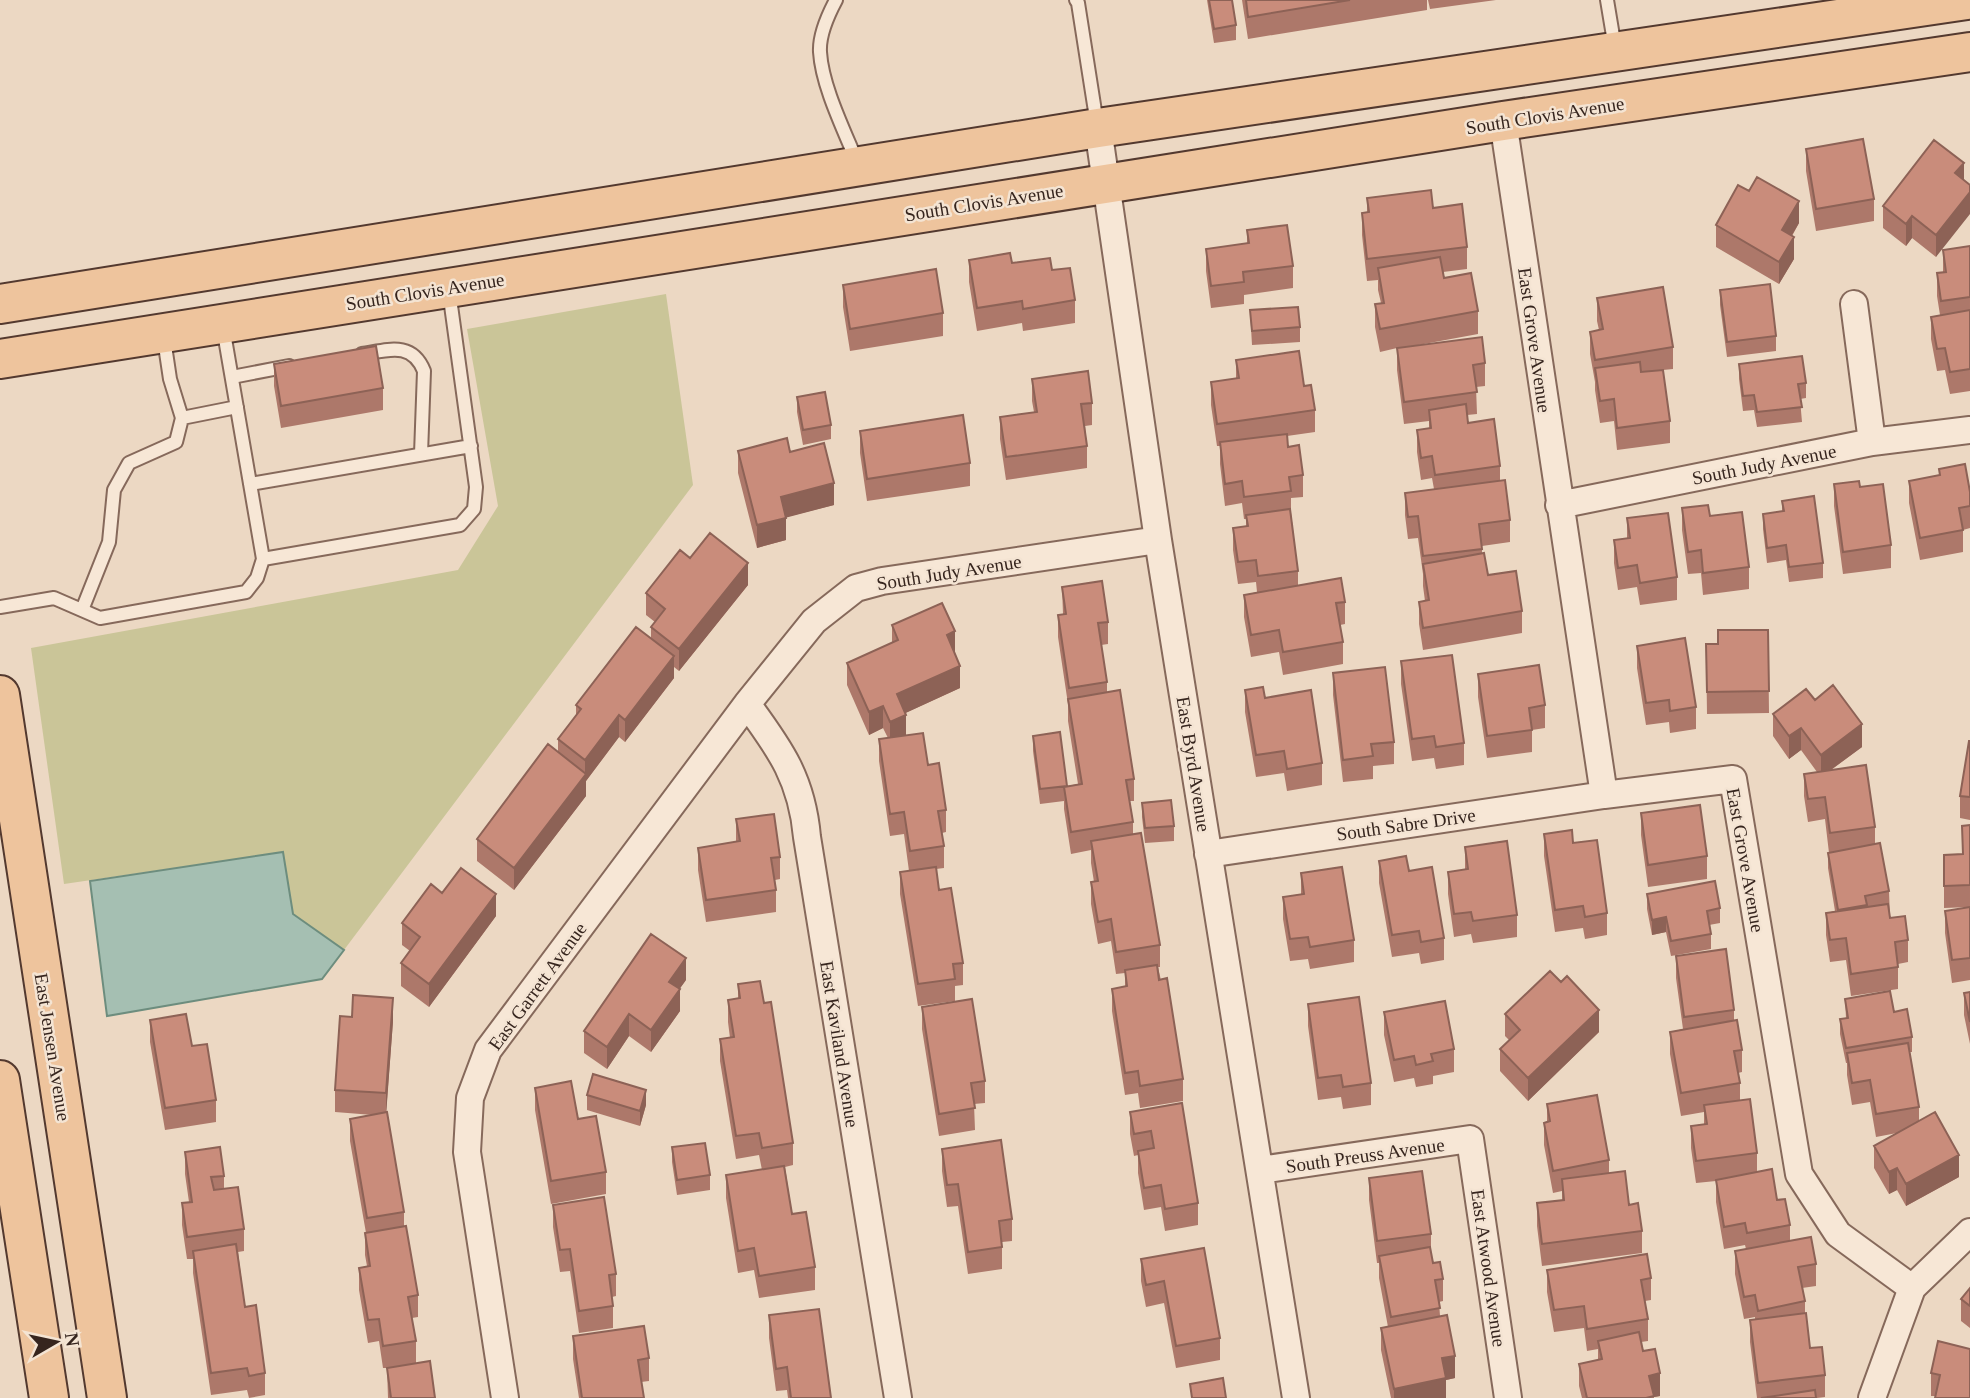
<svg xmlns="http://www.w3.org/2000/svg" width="1970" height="1398" viewBox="0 0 1970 1398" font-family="'Times New Roman',serif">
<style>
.green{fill:#cac598}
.water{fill:#a5bfb2;stroke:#6d8d7e;stroke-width:2}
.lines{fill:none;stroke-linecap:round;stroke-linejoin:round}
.service-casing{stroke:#86695b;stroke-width:16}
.minor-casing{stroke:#86695b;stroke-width:30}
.primary-casing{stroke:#53392f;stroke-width:42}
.service{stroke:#f7e7d6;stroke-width:12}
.minor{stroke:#f7e7d6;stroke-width:26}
.primary{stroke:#eec49d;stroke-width:38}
.wall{fill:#ad786a}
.shaded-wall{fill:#8d6256}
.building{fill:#c98c7b;stroke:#8d6256;stroke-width:2}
.labels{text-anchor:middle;stroke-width:5;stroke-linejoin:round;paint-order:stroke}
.street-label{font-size:19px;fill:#36251e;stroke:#f4e4d3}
</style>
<rect width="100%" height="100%" fill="#ecd8c3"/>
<path class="green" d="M666 294 693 485 344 950 293 914 283 852 64 884 31 648 458 570 498 506 467 329Z"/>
<path class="water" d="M283 852 293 914 344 950 322 979 107 1016 90 881Z"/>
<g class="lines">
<defs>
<path id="service" d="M836 0C828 15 819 35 820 52 822 86 844 130 857 162
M1076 0 1078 3 1097 124
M1607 0 1615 48
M362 354C388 350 412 341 424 371L421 454
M232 377 289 366
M182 418 237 407
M250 484 471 446
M263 559 460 525 474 509 476 487 449 291
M0 607 54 598 100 618 246 592 257 578 263 559 223 327
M82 610 109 542 114 490 129 463 176 442 182 418 170 379 164 339"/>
<path id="minor" d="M1503 121 1604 795 1733 779 1799 1174 1838 1234 1912 1288
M1098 128 1158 540 1296 1398
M1854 304 1872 442
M1559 505 1872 442 1970 430
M747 704C781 750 802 780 807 837L898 1398
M1208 854 1604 795
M1260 1170 1470 1139 1508 1398
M505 1398 467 1152 470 1098 488 1050 747 704 814 621 856 588 882 581 1158 540
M1872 1398 1912 1288 1970 1232"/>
<path id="primary" d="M0 304 1098 128 1967 0
M0 359 1503 121 1970 52
M0 695 107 1398
M0 1080 49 1398"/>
</defs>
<use href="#service" class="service-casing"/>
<use href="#minor" class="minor-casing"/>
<use href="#primary" class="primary-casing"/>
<use href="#service" class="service"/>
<use href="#minor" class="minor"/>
<use href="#primary" class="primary"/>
</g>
<path class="wall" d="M1207 0H1232L1236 25V40L1214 43Z
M1242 0H1427V10L1248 39Z
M1428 0H1496L1430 9Z
M1806 149 1874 199V221L1816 231 1806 171Z
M1964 163 1936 257 1912 238 1906 246 1883 228V206Z
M1367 198 1433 208 1467 247V269L1443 272 1444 278 1478 311V334L1413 346 1485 363V386L1476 387 1477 414 1467 415 1468 423 1500 466V480L1510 520V542L1482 546V553L1488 575 1522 611V633L1423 650 1419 624V602L1425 601 1423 586V574L1418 538 1408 539 1405 515V493L1434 489 1432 478 1421 480 1417 452V430L1429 429V421L1404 424 1397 370V348L1380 352 1375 327V304L1381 303 1378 290V280L1367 281 1362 235V213L1367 212Z
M1799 223 1792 236 1794 259 1779 284 1716 247V225Z
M1247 230 1293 266V288L1244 295V304L1211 308 1206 271V249L1247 244Z
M1970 246V391L1950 394 1945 370 1937 371 1931 339V317L1940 315 1937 296V273H1943V250Z
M969 260 1012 263 1052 270 1075 300V323L1023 331 1022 323 977 331 969 282Z
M843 285 943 313V336L850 351 843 307Z
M1720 290 1776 336V351L1727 357 1720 305Z
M1597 298 1673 347V369L1663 370 1670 421V443L1617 450 1614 421 1600 423 1595 390V382L1590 354V332L1599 330 1597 321Z
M1250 310 1300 327V342L1252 345Z
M1236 360 1304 386 1315 410V432L1287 436 1288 447 1303 475V497L1291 498V513L1298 571V585L1345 602V624L1340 625 1343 642V664L1283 675 1279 652 1251 657 1244 617V595L1257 592 1256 582 1238 584 1233 550V528L1246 526V519H1244L1242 503 1225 506 1220 464V446H1217L1211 405V382L1236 379Z
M274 364 383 388V410L281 428 274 386Z
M1739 364 1806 383V398L1800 399 1802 422 1757 427 1754 410 1743 411 1739 379Z
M1032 379 1092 403V425L1085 426 1087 446V468L1006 480 1000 439V417L1034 412 1032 401Z
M797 397 831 425V439L803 445 797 412Z
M860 431 970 463V486L867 501 860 453Z
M738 451 790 452 834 505 786 517V540L757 548 738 473Z
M1939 469 1970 492V528L1963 530V552L1920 560 1909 503V481L1939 476Z
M1834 484 1860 487 1891 545V568L1843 574 1834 506Z
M1782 501 1823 563V578L1789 582 1786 560 1767 563 1763 529V514L1782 511Z
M1682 508 1710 516 1749 567V589L1703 595 1701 573 1688 574 1682 530Z
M1627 518 1677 577V600L1640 605 1637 587 1618 590 1614 563V540L1627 539Z
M690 558 748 585 679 671 674 667V678L625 742 619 737 586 781V796L514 890 477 861V839L558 752V739L576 715V705L651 639V627L655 622 646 615V593Z
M1062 587 1108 622V644L1101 645 1107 682V693L1134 779V801H1129L1133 822V834L1160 945V967H1158L1183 1079V1101L1140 1108 1138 1093 1125 1095 1112 1011V989L1125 987V973L1116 974 1111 941 1098 944 1091 904V882H1094L1091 863V850L1071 854 1064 809V801L1040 804 1033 751V736L1067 786 1078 784 1068 721V704L1058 637V615L1063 614Z
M892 625 955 653 960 688 905 713 906 735 928 765 946 810V832L942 833 944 846V868L936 869 939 890 963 963V985L955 986V1001L918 1006 900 894V872L909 871 904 834 890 836 879 761V739L888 738 883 728 869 735 847 685V663L892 643Z
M1768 630 1769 713 1707 714 1706 644H1718Z
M1637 646 1696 707V729L1670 733 1669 722 1646 725 1637 668Z
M1401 661 1464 743V765L1436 769 1434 758 1412 761 1401 684Z
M1333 673 1394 742V764L1373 766V779L1343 782 1333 695Z
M1478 674 1545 705V728L1532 730V752L1487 758 1478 697Z
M1245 690 1265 698 1322 763V785L1287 791 1284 773 1256 777 1245 712Z
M1773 714 1862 747 1831 770 1875 827V844L1889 891 1890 918 1908 940V962L1898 964V989L1851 996 1846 960 1830 962 1826 935V913L1835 911 1828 868V853H1829L1825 819 1808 822 1804 796V774L1817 772 1801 750 1789 759 1773 736Z
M1970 741V820L1960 818V796Z
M1142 803 1174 826V841L1145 843 1142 817Z
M1641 813 1707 856V879L1648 887 1641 835Z
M736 819 780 857V879L775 880 776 890V912L706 922 698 870V848L736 842Z
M1970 825V907L1944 908V855L1963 854Z
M1544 834 1573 843 1607 913V935L1585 939 1583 928 1555 932 1544 856Z
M1465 847 1517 915V937L1473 943 1471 934 1454 937 1448 894V872L1465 870Z
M1379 861 1409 871 1444 938V960L1421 964 1419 953 1392 957 1379 883Z
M1301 873 1354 940V962L1310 969 1308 959 1290 961 1283 919V897L1301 894Z
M442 893 496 916 429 1007 401 986V963L410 951 402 945V923Z
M1647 894 1720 908V923L1709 925 1711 934V949L1671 956 1666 932 1652 935 1647 909Z
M1970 907V980L1952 983 1945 933V911Z
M1676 956 1734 1010V1020L1742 1050V1072L1738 1073 1740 1083V1100L1757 1153V1172L1777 1200 1790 1225V1241L1816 1264V1286L1802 1288 1805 1301V1313L1810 1348 1825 1375V1397L1817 1398H1757L1750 1342V1320H1755V1317L1744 1319 1735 1274V1251L1746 1249 1745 1245 1724 1249 1716 1202V1181L1696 1183 1691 1148V1126L1704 1124V1112L1681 1116 1670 1054V1032L1683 1029 1676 978Z
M686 980 679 989 680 1011 651 1052 629 1036 607 1069 584 1053V1031Z
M738 984 764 1003 793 1143V1165L785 1167 792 1214 815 1267V1290L759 1298 754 1270 738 1273 726 1198V1175L762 1170 759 1155 736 1159 720 1061V1039L730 1038 728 1022V1000L738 998Z
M1970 992V1044L1964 1015V993Z
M1845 999 1894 1012 1912 1037V1052H1910L1919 1107V1121L1959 1177 1906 1206 1897 1190 1889 1194 1874 1168V1146L1897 1133 1876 1137 1870 1102 1852 1105 1847 1075V1063H1846L1840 1034V1019L1846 1018Z
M1308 1004 1371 1083V1105L1343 1109 1341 1097 1318 1100 1308 1026Z
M922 1007 985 1081V1103L974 1104 975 1130 939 1136 922 1029Z
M1384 1012 1454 1049V1072L1433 1076V1084L1416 1087 1414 1078 1394 1082 1384 1035Z
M1505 1014 1599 1032 1528 1101 1500 1071V1049L1509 1040 1505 1036Z
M150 1020 192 1046 216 1100V1122L165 1130 150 1042Z
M393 1021 386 1113 404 1212V1226L418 1295V1317L412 1318 416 1341V1363L435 1398H388L387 1368H383L379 1341 368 1343 359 1290V1268L367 1266 365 1255V1233H366L350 1141V1119L373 1115 335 1112V1090Z
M535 1088 578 1119 606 1172V1194L551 1204 535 1110Z
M587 1095 646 1105 640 1126 587 1110Z
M1182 1103 1198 1203V1225L1165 1231 1161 1207 1144 1210 1138 1173V1155L1134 1156 1130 1134V1112Z
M1547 1104 1609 1160V1173L1629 1205 1642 1231V1253L1542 1266 1537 1226V1203L1562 1200V1191L1553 1193 1544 1145V1123L1547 1122Z
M672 1147 710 1175V1190L677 1195 672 1162Z
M942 1149 1012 1219V1241L1002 1242V1269L968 1274 958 1206 947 1207 942 1171Z
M185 1152 224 1176V1189L244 1229V1251L238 1252 245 1307 265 1373V1395L249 1398 247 1390 211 1395 193 1273V1259H187L182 1225V1203L189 1202 185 1174Z
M1369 1178 1431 1234V1252L1433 1263 1443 1279V1301L1439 1302 1440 1316 1455 1378 1446 1380V1398H1391L1381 1350V1328L1388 1327 1379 1278V1263H1377L1369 1200Z
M553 1205 616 1274V1296L612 1297 613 1306V1328L579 1333 570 1271 560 1272 553 1227Z
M1141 1259 1220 1338V1360L1176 1368 1164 1303 1146 1307 1141 1281Z
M1547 1270 1651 1278V1300L1645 1301 1648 1319V1341L1641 1342 1643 1351 1660 1396 1654 1397V1398H1582L1579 1386V1364L1598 1360V1349L1587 1351 1584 1328 1554 1332 1547 1292Z
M1970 1288V1328L1961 1321V1299Z
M769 1315 831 1398H788L787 1390 776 1391 769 1338Z
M573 1336 649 1358V1381L641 1382 644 1398H579L573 1359Z
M1970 1349 1935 1396H1931V1373Z"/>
<path class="shaded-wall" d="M1964 163V185L1955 173Z
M1970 192V214L1936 257V235Z
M1799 201V223L1782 252V230Z
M1912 216V238L1906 246V224Z
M1794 237V259L1779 284V262Z
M834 483V505L781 519V497Z
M786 518V540L757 548V525Z
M748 563V585L679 671V649Z
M955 631V654L947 635Z
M674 656V678L625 742V720Z
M960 666V688L897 717V694Z
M883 706V728L869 735V712Z
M619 715V737L586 781V796L514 890V868L585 775V760Z
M906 715V737L890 744V722Z
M1862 724V747L1821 777V755Z
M1801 728V750L1789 759V736Z
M496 894V916L429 1007V984Z
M1666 917V932L1652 935V920Z
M686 958V980L669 1004V982Z
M680 989V1011L651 1052V1030Z
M393 998V1021L386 1116V1093Z
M1599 1010V1032L1528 1101V1078Z
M629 1014V1036L607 1069V1047Z
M646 1090V1105L640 1126V1111Z
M1959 1155V1177L1906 1206V1184Z
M1897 1168V1190L1889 1194V1172Z
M1455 1356V1378L1446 1380V1398H1394V1389L1442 1358Z
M1660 1373V1396L1654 1397 1649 1376Z"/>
<path class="building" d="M1209 0H1232L1236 25 1214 29Z
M1246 0H1350L1248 17Z
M1863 139 1874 199 1816 209 1806 149Z
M1934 140 1964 163 1955 173 1970 185V192L1936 235 1912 216 1906 224 1883 206Z
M1757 177 1799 201 1782 230 1794 237 1779 262 1716 225 1738 185 1749 191Z
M1431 190 1433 208 1462 204 1467 247 1367 259 1362 213 1369 212 1367 198Z
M1287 225 1293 266 1243 272 1244 282 1211 286 1206 249 1249 243 1247 230Z
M1970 246V297L1941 301 1937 273 1946 272 1943 250Z
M1010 253 1012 263 1050 258 1052 270 1070 268 1075 300 1023 309 1022 301 977 308 969 260Z
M1440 257 1444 278 1471 273 1478 311 1380 329 1375 304 1384 303 1378 268Z
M936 269 943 313 850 329 843 285Z
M1770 284 1776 336 1727 342 1720 290Z
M1663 287 1673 347 1595 360 1590 332 1603 329 1597 298Z
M1298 307 1300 327 1252 331 1250 310Z
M1970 310V369L1950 372 1945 348 1937 349 1931 317Z
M1482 337 1485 363 1473 365 1477 392 1404 402 1397 348Z
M376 346 383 388 281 406 274 364Z
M1299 351 1304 386 1311 385 1315 410 1217 424 1211 382 1239 378 1236 360Z
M1802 356 1806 383 1798 384 1802 407 1757 412 1754 395 1743 396 1739 364Z
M1640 362 1641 372 1663 370 1670 421 1617 428 1614 399 1600 401 1595 368Z
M1088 371 1092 403 1081 404 1087 446 1006 457 1000 417 1037 412 1032 379Z
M825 392 831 425 803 430 797 397Z
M1466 404 1468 423 1494 419 1500 466 1435 475 1432 456 1421 458 1417 430 1431 428 1429 410Z
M963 415 970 463 867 479 860 431Z
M1287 434 1288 447 1299 445 1303 475 1289 477 1291 491 1244 497 1242 481 1225 484 1220 442Z
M787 438 790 452 824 443 834 483 781 497 786 518 757 525 738 451Z
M1965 464 1970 492V506L1959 508 1963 530 1920 538 1909 481 1940 475 1939 469Z
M1505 480 1510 520 1479 524 1482 549 1423 556 1418 516 1408 517 1405 493Z
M1859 481 1860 487 1883 484 1891 545 1843 552 1834 484Z
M1814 496 1823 563 1789 567 1786 545 1767 548 1763 514 1784 511 1782 501Z
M1708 505 1710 516 1742 512 1749 567 1703 573 1701 550 1688 552 1682 508Z
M1290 509 1298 571 1258 576 1256 560 1238 562 1233 528 1248 526 1246 515Z
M1668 513 1677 577 1640 583 1637 565 1618 568 1614 540 1630 538 1627 518Z
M710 533 748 563 679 649 651 627 665 609 646 593 680 550 690 558Z
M1484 553 1488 575 1516 571 1522 611 1423 628 1419 602 1429 600 1423 564Z
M1341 578 1345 602 1336 603 1343 642 1283 652 1279 630 1251 635 1244 595Z
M1102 581 1108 622 1098 623 1107 682 1069 688 1058 615 1066 614 1062 587Z
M942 603 955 631 947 635 960 666 897 694 906 715 890 722 883 706 869 712 847 663 898 640 892 625Z
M636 627 674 656 625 720 619 715 585 760 558 739 581 709 576 705Z
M1718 630H1768L1769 691 1707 692 1706 644H1718Z
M1685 638 1696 707 1670 711 1669 700 1646 703 1637 646Z
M1452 655 1464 743 1436 747 1434 736 1412 739 1401 661Z
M1539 665 1545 705 1529 708 1532 730 1487 736 1478 674Z
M1385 667 1394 742 1371 744 1373 756 1343 760 1333 673Z
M1833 685 1862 724 1821 755 1801 728 1789 736 1773 714 1806 689 1815 700Z
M1263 687 1265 698 1311 690 1322 763 1287 769 1284 751 1256 755 1245 690Z
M1120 690 1134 779 1126 780 1133 822 1071 832 1064 787 1082 784 1068 699Z
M1060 732 1067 786 1040 789 1033 736Z
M923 733 928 765 939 763 946 810 938 811 944 846 910 851 904 812 890 814 879 739Z
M1969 741H1970V797L1960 796Z
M548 744 586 774 514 868 477 839Z
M1866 765 1875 827 1830 833 1825 797 1808 799 1804 774Z
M1171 800 1174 826 1145 828 1142 803Z
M1700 805 1707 856 1648 865 1641 813Z
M774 814 780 857 771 858 776 890 706 900 698 848 740 841 736 819Z
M1970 825V885L1944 886V855L1963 854 1962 826Z
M1572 830 1573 843 1597 840 1607 913 1585 917 1583 906 1555 910 1544 834Z
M1141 833 1160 945 1116 952 1111 919 1098 922 1091 882 1098 881 1091 841Z
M1507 841 1517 915 1473 921 1471 912 1454 914 1448 872 1468 869 1465 847Z
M1880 843 1889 891 1865 896 1867 905 1838 910 1828 853Z
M1406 856 1409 871 1432 867 1444 938 1421 942 1419 931 1392 935 1379 861Z
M936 867 939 890 951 888 963 963 953 964 955 979 918 984 900 872Z
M1342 867 1354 940 1310 947 1308 937 1290 939 1283 897 1304 894 1301 873Z
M461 868 496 894 429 984 401 963 420 937 402 923 431 884 442 893Z
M1715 881 1720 908 1707 911 1711 934 1671 941 1666 917 1652 920 1647 894Z
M1888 904 1890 918 1905 916 1908 940 1895 942 1898 967 1851 974 1846 938 1830 940 1826 913Z
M1970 907V958L1952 960 1945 911Z
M651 934 686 958 669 982 680 989 651 1030 629 1014 607 1047 584 1031Z
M1726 949 1734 1010 1684 1017 1676 956Z
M1157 965 1159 980 1167 978 1183 1079 1140 1086 1138 1071 1125 1073 1112 989 1127 986 1125 970Z
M1550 971 1561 982 1567 976 1599 1010 1528 1078 1500 1049 1520 1030 1505 1014Z
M760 981 764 1003 771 1002 793 1143 762 1148 759 1133 736 1136 720 1039 734 1037 728 1000 740 998 738 984Z
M1890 991 1894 1012 1907 1009 1912 1037 1846 1048 1840 1019 1848 1018 1845 999Z
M1970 992V1022L1964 993Z
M353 995 393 998 386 1093 335 1090 340 1016 352 1017Z
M1359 997 1371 1083 1343 1087 1341 1075 1318 1078 1308 1004Z
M972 999 985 1081 971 1083 975 1108 939 1114 922 1007Z
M1445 1001 1454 1049 1431 1054 1433 1061 1416 1065 1414 1056 1394 1060 1384 1012Z
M186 1014 192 1046 207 1044 216 1100 165 1108 150 1020Z
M1737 1020 1742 1050 1734 1051 1740 1083 1681 1093 1670 1032Z
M1908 1043 1919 1107 1876 1114 1870 1080 1852 1083 1847 1053Z
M593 1074 646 1090 640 1111 587 1095Z
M571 1081 578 1119 596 1116 606 1172 551 1181 535 1088Z
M1597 1095 1609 1160 1553 1171 1544 1123 1550 1121 1547 1104Z
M1750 1099 1757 1153 1696 1161 1691 1126 1707 1124 1704 1105Z
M1182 1103 1198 1203 1165 1209 1161 1185 1144 1188 1138 1151 1154 1148 1151 1131 1134 1134 1130 1112Z
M387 1112 404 1212 367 1218 350 1119Z
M1935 1112 1959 1155 1906 1184 1897 1168 1889 1172 1874 1146Z
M1001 1140 1012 1219 999 1221 1002 1247 968 1252 958 1184 947 1185 942 1149Z
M705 1143 710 1175 677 1180 672 1147Z
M220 1147 224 1176 211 1177 214 1190 238 1187 244 1229 187 1237 182 1203 192 1202 185 1152Z
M784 1166 792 1214 806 1212 815 1267 759 1276 754 1248 738 1251 726 1175Z
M1772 1169 1777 1200 1785 1199 1790 1225 1747 1233 1745 1223 1724 1227 1716 1180Z
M1422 1171 1431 1234 1377 1241 1369 1178Z
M1625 1171 1629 1205 1638 1203 1642 1231 1542 1244 1537 1203 1564 1200 1562 1179Z
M604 1197 616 1274 609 1275 613 1306 579 1311 570 1249 560 1250 553 1205Z
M406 1226 418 1295 408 1297 416 1341 383 1346 379 1319 368 1320 359 1268 370 1266 365 1233Z
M1811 1237 1816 1264 1798 1267 1805 1301 1758 1311 1755 1295 1744 1297 1735 1251Z
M236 1244 245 1307 256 1305 265 1373 249 1376 247 1368 211 1373 193 1251Z
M1430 1247 1433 1263 1440 1262 1443 1279 1435 1280 1440 1308 1391 1317 1379 1256Z
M1204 1248 1220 1338 1176 1346 1164 1281 1146 1285 1141 1259Z
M1647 1254 1651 1278 1641 1280 1648 1319 1587 1329 1584 1306 1554 1310 1547 1270Z
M1970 1288V1306L1961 1299Z
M819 1309 831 1398H791L787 1367 776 1369 769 1315Z
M1806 1313 1810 1348 1822 1347 1825 1375 1758 1383 1750 1320Z
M1447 1315 1455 1356 1442 1358 1446 1378 1394 1389 1381 1328Z
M644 1326 649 1358 638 1360 644 1398H582L573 1336Z
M1639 1332 1643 1351 1655 1349 1660 1373 1649 1376 1654 1396 1646 1398H1587L1579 1364 1602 1359 1598 1341Z
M1938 1341 1970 1349V1398H1935L1940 1375 1931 1373Z
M430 1361 435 1398H391L387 1368Z
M1223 1378 1226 1398H1192L1190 1384Z
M1815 1390 1816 1398H1761Z"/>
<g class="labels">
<g class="street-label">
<text transform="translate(1545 115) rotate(-9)" y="7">South Clovis Avenue</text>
<text transform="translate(984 202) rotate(-9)" y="7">South Clovis Avenue</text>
<text transform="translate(425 291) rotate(-9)" y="7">South Clovis Avenue</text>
<text transform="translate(1535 340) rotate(82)" y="7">East Grove Avenue</text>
<text transform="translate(1764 464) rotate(-11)" y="7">South Judy Avenue</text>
<text transform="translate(949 572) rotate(-9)" y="7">South Judy Avenue</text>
<text transform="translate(1194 764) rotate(81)" y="7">East Byrd Avenue</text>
<text transform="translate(1406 824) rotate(-8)" y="7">South Sabre Drive</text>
<text transform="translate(1746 860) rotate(80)" y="7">East Grove Avenue</text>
<text transform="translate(537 986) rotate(-54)" y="7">East Garrett Avenue</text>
<text transform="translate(840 1044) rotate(81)" y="7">East Kaviland Avenue</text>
<text transform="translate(53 1047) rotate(81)" y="7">East Jensen Avenue</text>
<text transform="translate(1365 1155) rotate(-8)" y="7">South Preuss Avenue</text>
<text transform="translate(1489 1268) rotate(82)" y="7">East Atwood Avenue</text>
</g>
</g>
<g transform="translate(56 1342) rotate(81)" stroke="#f4e4d3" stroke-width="5" paint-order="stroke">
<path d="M0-5L12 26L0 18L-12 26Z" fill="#36251e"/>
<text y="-10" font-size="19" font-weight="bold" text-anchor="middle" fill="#36251e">N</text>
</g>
</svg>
